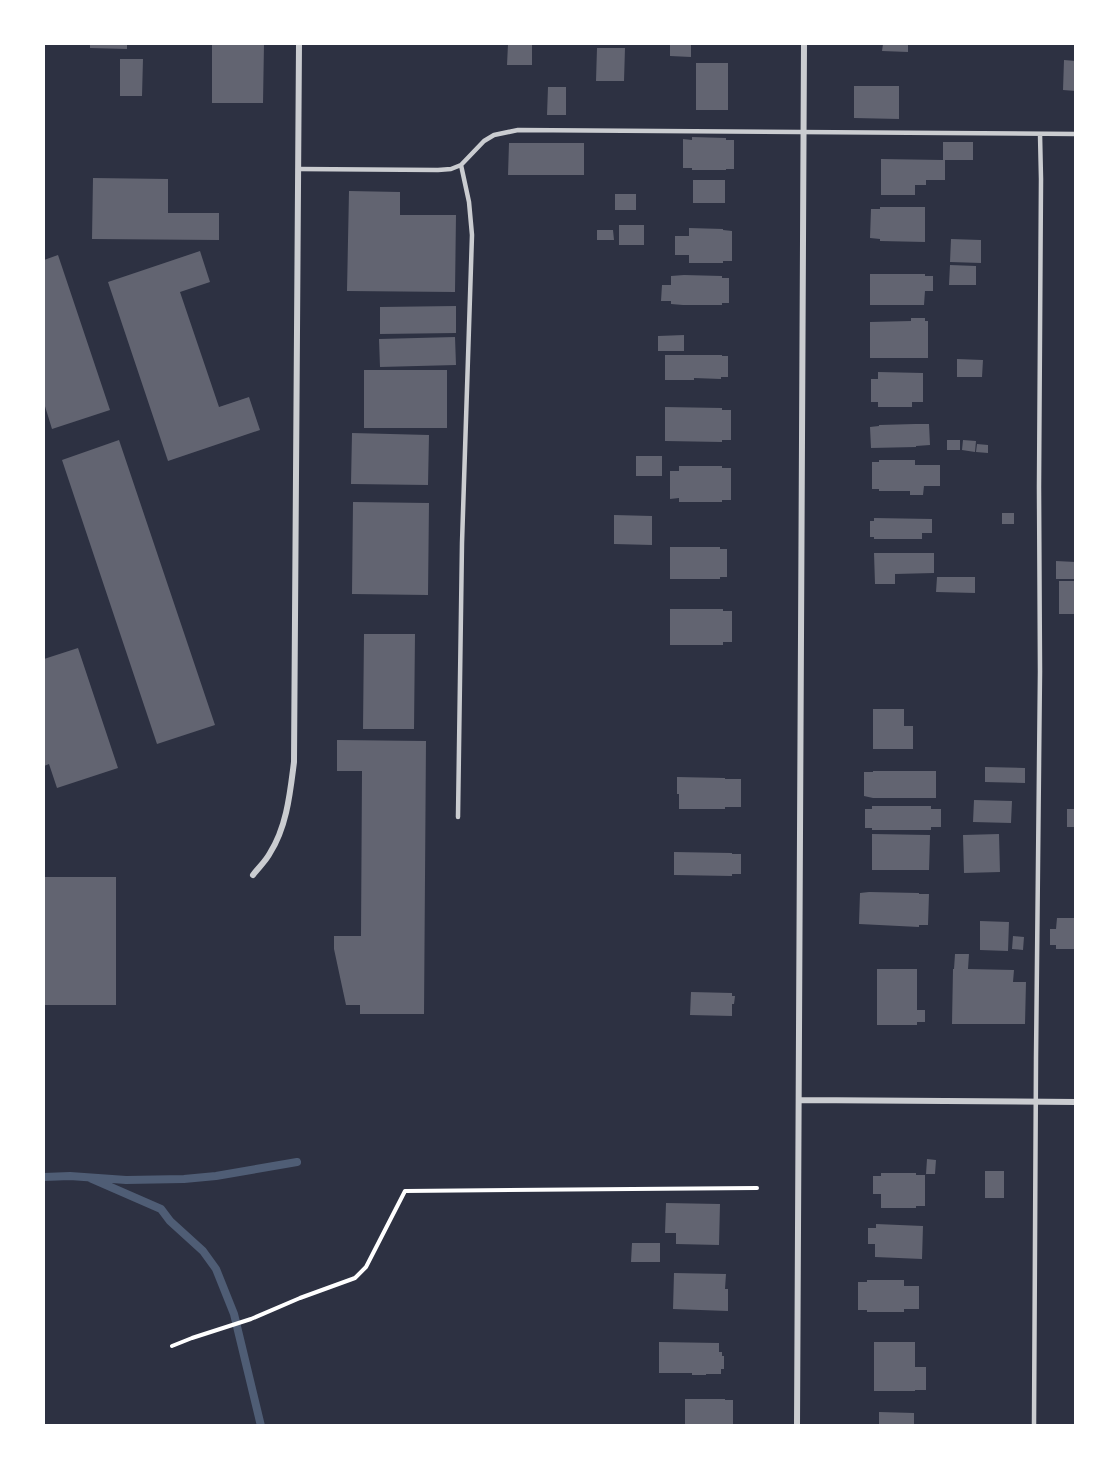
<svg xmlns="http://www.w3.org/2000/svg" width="1119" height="1469" viewBox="0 0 1119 1469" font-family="'PT Sans',sans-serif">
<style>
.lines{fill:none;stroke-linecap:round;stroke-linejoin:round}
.stream{stroke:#4f5d75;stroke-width:8}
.building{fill:#626471}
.path{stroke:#fff;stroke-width:4}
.service{stroke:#caccd0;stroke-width:4.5}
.minor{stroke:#caccd0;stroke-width:6}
</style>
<rect width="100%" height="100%" fill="#2d3142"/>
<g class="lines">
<path class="stream" d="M44 1177 70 1176 126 1180 184 1179 216 1176 297 1162
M90 1178 161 1209 170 1221 203 1251 216 1269 234 1314 261 1426"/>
</g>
<path class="building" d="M90 44H127V49L90 48Z
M212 44H264L263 103H212Z
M508 44H532V65H507Z
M670 44H691V57L670 56Z
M883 44H908V52L882 51Z
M597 48H625L624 81H596Z
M120 59H143L142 96H120Z
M1064 60 1076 61V91L1063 90Z
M696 63H728V110H696Z
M854 86H899V119L854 118Z
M548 87H566V115H547Z
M692 137 726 138V140H734V169H726V170H692V168H683V139L692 140Z
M943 142H973V160H945V180H926V185H915V195H881V159L943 160Z
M509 143H584V175H508Z
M93 178 168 179V213H219V240L92 239Z
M693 180H725V203H693Z
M349 191 400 192V215H456L455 292 347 291Z
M615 194H636V210H615Z
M880 207H925V242L880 241V239L870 238 871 209H880Z
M619 225H644V245H619Z
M689 228 723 229V230L732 231V261H723V263H689V255H675V236H689Z
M597 230H613L614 240H597Z
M951 239 981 240V263L950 262Z
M200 251 210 282 180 292 219 407 249 397 260 430 168 461 108 282Z
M58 255 110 410 52 429 44 403V260Z
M950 265 976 266V285H949Z
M870 274H925V276H933V291H925L924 305H870Z
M684 275 722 276V278H729V303H722V305H683L671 304V301H661L662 285H671V276Z
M456 306V333L380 334V307Z
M911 318H925V321H928V358H870V322L911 321Z
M684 335V351H658V336Z
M455 337 456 365 380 367 379 339Z
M665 355H722V356H728V377H721V379L694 378V380H665Z
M957 359 983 360 982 377H957Z
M364 370H447V428H364Z
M878 372 923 373V402H912V407H878V402H871V379H878Z
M665 407 722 408V410H731V440H722V442L665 441Z
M915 424H929L930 445 916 446V447L871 448 870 427 879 426V425Z
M352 433 429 435 428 485 351 484Z
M119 440 215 725 157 744 62 460Z
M947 440H960V450H947Z
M963 440 976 441 975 452 962 450Z
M977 444 988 445V453L976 452Z
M636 456H662V476H636Z
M879 460H915V465H940V486H924L923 495H910V491H879V489H872V462H879Z
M679 466H722V468H731V500H722V502H679V498L670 499V471H679Z
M353 502 429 503 428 595 352 594Z
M1002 513H1014V524H1002Z
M614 515 652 516V545L614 544Z
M874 518 932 519V533H922V539H874V537H870V521H874Z
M670 547H720V549H727V577H720V579H670Z
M874 553H934V573L895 574V584H875Z
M1056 561 1076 562 1075 579H1056Z
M937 577H975V593L936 592Z
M1059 581H1076V614H1059Z
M670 609H723V611H732V642H723V645H670Z
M364 634H415L414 729H363Z
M78 648 118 768 57 788 49 764 44 766V659Z
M873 709H904V726H913V749H873Z
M337 740 426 741 424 1014H360V1005H346L334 949V936H361L362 771H337Z
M985 767 1025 768V783L985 782Z
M873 771H936V798H873L864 796V772H873Z
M677 777 725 778V779H741V807H725V809H679V794H677Z
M974 800 1012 801 1011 823 973 822Z
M872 806H931V809H941V827H931V830H872V828H865V809H872Z
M1067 809H1076V827H1067Z
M872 834 930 835 929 870H872Z
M999 834 1000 872 964 873 963 835Z
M674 852 732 853V854H741V874H732V876L674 875Z
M44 877H116V1005H44Z
M869 892 919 893V894H929L928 925H919V927L859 924 860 893Z
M1057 918H1076V949H1056V945H1050V929H1056Z
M980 921 1009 922 1008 951 980 950Z
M1013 936 1024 937 1023 950 1012 949Z
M955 954H969L968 969 1014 970 1013 982H1026L1025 1024H952L953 969H954Z
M877 969H917V1010H925V1022H917V1025H877Z
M691 992 732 993V996H735L734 1004H732V1016L690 1015Z
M927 1159 936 1160 935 1174H926Z
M985 1171H1004V1198H985Z
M881 1173H916V1175H925V1206H916V1208H881V1194H873V1176H881Z
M666 1203 720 1204 719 1245 676 1244V1233H665Z
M876 1224 923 1226 922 1259 875 1257V1244H868V1228H876Z
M632 1243H660V1262H631Z
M674 1273 726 1274 725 1289H728V1311L673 1309Z
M867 1280H904V1286H919V1309H904V1312H867V1310H858V1282H867Z
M659 1342 719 1343V1352H722V1356H724V1369H721V1374H706V1375H692V1373H659Z
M874 1342H915V1367H926V1390H915V1391H874Z
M685 1399H725V1400H733V1426H685Z
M879 1412 914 1413V1426H879Z"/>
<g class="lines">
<path class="path" d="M172 1346 192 1338 251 1319 300 1298 355 1278 366 1267 405 1191 757 1188"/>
<path class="service" d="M298 169 438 170 451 169 461 165 484 141 494 135 518 130 1076 134
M458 817 462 543 472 235 469 202 461 165
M1034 1426 1036 1059 1040 671 1039 487 1041 179 1040 134"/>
<path class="minor" d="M253 875C258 868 266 861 270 853 287 826 290 793 294 762L299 44
M800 1100 1076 1102
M797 1426 804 44"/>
</g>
<rect width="1119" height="1469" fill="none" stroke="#ffffff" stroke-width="90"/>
</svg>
